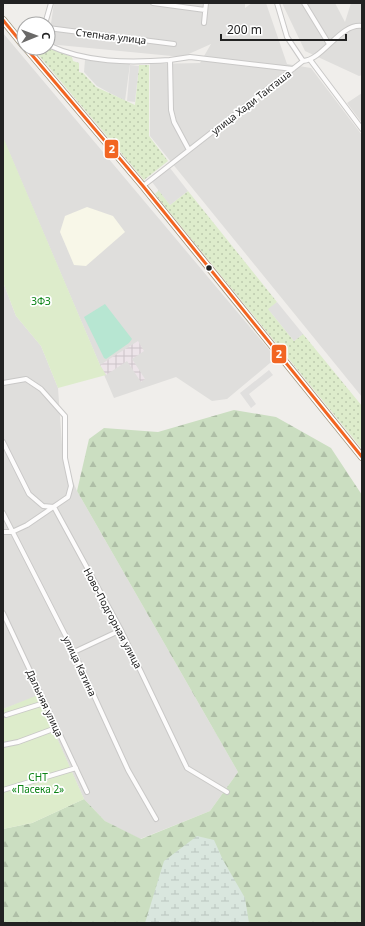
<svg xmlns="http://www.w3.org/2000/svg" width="365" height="926" viewBox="0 0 365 926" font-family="'Noto Sans',sans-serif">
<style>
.residential{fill:#dfdedc}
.industrial{fill:url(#industrial-grid)}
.education{fill:#f8f7e8}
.religious{fill:#dededc}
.grass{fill:url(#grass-dots)}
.forest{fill:url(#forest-firs)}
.wetland{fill:url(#wetland-marsh)}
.garden{fill:#ddeccb}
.pitch{fill:#b7e6d2}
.parking{fill:#e0dfde}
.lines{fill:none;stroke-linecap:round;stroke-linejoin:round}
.minor-casing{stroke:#c9c8c7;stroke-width:6}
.primary-casing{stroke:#a79c86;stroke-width:8}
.minor{stroke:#fdfcfc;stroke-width:4}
.primary{stroke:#f3ede7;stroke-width:6}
.bus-1-casing{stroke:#fff;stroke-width:6}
.bus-1{stroke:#f26522;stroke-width:3}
.bus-dot{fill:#222;stroke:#fff;stroke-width:1.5}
.labels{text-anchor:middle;stroke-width:3.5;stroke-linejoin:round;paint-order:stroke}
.street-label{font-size:10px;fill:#222;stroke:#fff}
.park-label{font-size:10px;fill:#0c8416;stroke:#fff}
.line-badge{stroke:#fff;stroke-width:1.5}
.badge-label{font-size:11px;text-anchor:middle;font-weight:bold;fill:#fff}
</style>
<defs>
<pattern id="industrial-grid" width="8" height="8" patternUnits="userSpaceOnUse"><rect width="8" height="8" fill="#ede4e9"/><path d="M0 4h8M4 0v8" fill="none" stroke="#cbc3c8"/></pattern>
<pattern id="grass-dots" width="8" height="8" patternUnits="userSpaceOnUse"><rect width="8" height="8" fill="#ddeccb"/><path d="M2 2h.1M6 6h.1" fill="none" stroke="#bdcaae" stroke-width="1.8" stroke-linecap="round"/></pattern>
<pattern id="forest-firs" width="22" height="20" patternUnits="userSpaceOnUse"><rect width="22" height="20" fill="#cbdec1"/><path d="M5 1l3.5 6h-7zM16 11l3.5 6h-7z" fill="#aebea6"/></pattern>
<pattern id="wetland-marsh" width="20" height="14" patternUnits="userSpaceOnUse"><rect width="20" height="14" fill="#d9e6de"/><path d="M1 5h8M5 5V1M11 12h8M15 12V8" fill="none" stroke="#bac5be"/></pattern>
</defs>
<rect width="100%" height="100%" fill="#f0eeeb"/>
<path class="residential" d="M54 3H245V8L252 3H266L287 64 311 68 362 135V397L150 136V64L200 63 211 44 182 57 48 44Z
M282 3H335L345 22 351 3H362V75L359 76 305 51Z
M3 33 276 358 227 399 212 401 176 377 114 398 3 138Z
M362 93V123L347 103Z
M3 282 16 316 41 346 58 388 63 459 77 491 238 772 210 811 140 839 105 821 84 799 38 696 3 709Z"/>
<path class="industrial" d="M138 341 144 351 132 359 145 379 141 382 127 361 106 375 100 365Z"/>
<path class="education" d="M87 207 113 216 125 232 86 266 74 265 60 232 65 216Z"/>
<path class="religious" d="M85 60 130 64 125 101 97 86 84 72Z"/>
<path class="grass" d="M39 48H48L72 57 73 61 79 63V72L83 73 96 87 135 105 139 65H149V136L168 161 144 180 36 52Z
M159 190 170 205 188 191 277 302 269 310 294 341 303 334 362 406V449L155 194Z"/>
<path class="forest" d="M234 410 276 417 331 448 362 495V923H3V829L32 823 84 799 105 821 141 839 210 811 238 772 77 491 89 439 104 428 158 432Z"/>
<path class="wetland" d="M197 836 214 840 223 860 245 898 249 923H145L164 861Z"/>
<path class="garden" d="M3 137 100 365 106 375 58 388 41 346 16 316 3 282Z
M38 695 84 799 32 823 3 829V709Z"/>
<path class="pitch" d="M105 304 132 339 129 343 106 359 104 358 84 317Z"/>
<path class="parking" d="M130 65 139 66 135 102 127 101Z
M170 168 188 191 170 205 152 182Z
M277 302 303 334 294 341 268 309Z
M269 370 273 375 249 394 256 404 251 408 240 393Z"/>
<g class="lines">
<defs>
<path id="minor" d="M153 3 205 10
M277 3 287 37 303 61
M304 3 329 44
M204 23 206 3
M45 24 51 3
M48 28 174 44
M48 45C87 63 128 63 170 60L171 110 174 122 189 150
M170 60 190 57 293 69
M311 61 362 129
M143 186 303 61C323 60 340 23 362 26
M3 383 26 379 41 389 65 416V458L71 486 68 497 27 525 12 532H3
M3 442 29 494 43 506 54 507
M54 507 121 630 187 768 227 792
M3 513 74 652 128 770 156 819
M3 613 87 792
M74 652 121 630
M6 715 44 703
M3 745 18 742 56 728
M3 790 76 768"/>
<path id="primary" d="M3 20 24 46
M26 48 143 186 362 457"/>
</defs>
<use href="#minor" class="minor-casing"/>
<use href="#primary" class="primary-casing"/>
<use href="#minor" class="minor"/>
<use href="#primary" class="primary"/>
<defs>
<path id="bus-1" d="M3 20 24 46
M26 48 143 186 362 457"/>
</defs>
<use href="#bus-1" class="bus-1-casing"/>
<use href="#bus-1" class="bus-1"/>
</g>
<circle class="bus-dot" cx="209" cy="268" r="3.5"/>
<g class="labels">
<g class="street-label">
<text transform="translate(111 36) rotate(7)" y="4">Степная улица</text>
<text transform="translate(251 102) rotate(-38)" y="4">улица Хади Такташа</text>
<text transform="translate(113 618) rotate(62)" y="4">Ново-Подгорная улица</text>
<text transform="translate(80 666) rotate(65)" y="4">улица Катина</text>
<text transform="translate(45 703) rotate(65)" y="4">Дальняя улица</text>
</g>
<g class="park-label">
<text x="41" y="305">ЗФЗ</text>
<text x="38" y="781">СНТ<tspan x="38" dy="12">«Пасека 2»</tspan></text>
</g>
</g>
<g class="line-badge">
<rect x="104" y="139" width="15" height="20" rx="4" fill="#f26522"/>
<rect x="271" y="344" width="16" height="20" rx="4" fill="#f26522"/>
</g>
<g class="badge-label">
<text x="112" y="153">2</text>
<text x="279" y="358">2</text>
</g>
<rect width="365" height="926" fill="none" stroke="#222222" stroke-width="8"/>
<g transform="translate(36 36) rotate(89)"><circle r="19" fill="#ffffff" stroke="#a7a7a7"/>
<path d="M0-3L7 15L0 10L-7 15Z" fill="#6a6968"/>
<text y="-6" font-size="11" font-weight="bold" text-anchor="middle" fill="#222222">С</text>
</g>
<path d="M221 34v6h125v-6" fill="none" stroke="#222222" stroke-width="2"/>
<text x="227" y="34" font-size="12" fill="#222222" stroke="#ffffff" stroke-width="3" paint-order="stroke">200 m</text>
</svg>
